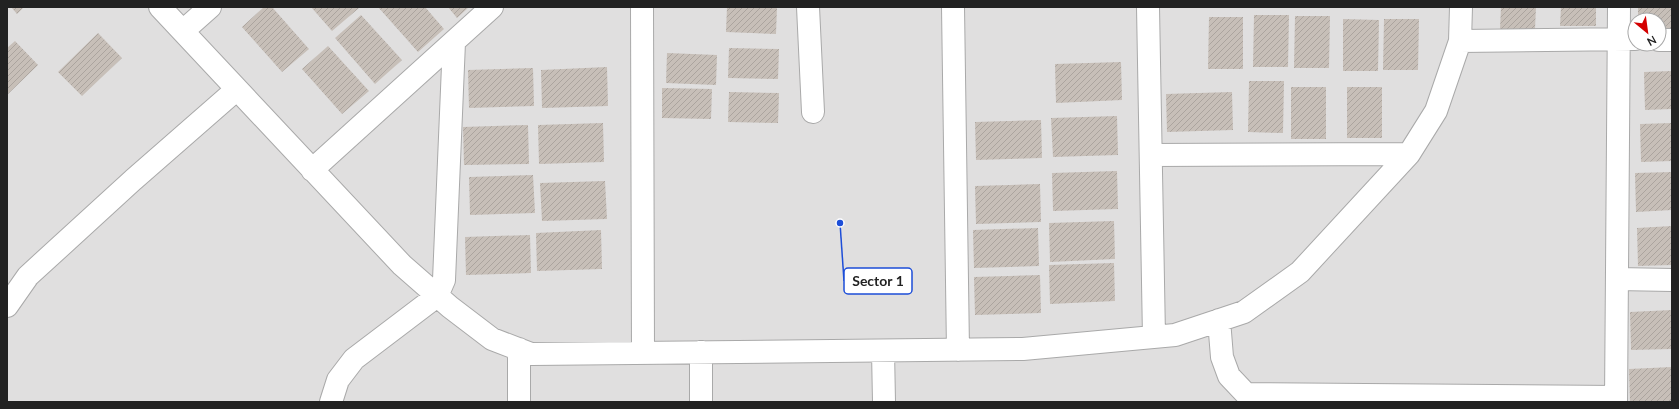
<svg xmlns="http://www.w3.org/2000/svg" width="1679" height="409" viewBox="0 0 1679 409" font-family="Lato,sans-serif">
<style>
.residential{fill:#e0dfdf;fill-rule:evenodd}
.building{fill:url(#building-hatch)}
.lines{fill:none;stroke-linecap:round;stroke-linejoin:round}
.street-casing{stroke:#a9a9a9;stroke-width:24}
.street{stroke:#fff;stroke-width:22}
.leader{fill:none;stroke:#1d4ed8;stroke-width:1.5}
.callout-dot{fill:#1d4ed8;stroke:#fff;stroke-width:1.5}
.callout{fill:#fff;stroke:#1d4ed8;stroke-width:1.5}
.callout-label{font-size:14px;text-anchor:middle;font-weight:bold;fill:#222}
</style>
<defs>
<pattern id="building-hatch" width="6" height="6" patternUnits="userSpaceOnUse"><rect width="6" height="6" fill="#c7bfb8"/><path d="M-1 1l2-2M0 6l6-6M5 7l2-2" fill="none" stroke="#aba49e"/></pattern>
</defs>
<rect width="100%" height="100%" fill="#f2efe9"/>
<path class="residential" d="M7 7H1672V402H7ZM1635 20H1659V44H1635Z"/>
<path class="building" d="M11 7H24L17 14Z
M264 7H272L309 49 282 72 242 27Z
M311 7H358L359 8 332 31Z
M378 7H425L444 29 418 52Z
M448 7H469L457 18Z
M727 7H777L776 34 726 32Z
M1501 7H1536L1535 29H1500Z
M1561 7H1596V26H1560Z
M1638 7H1672V28H1659V20H1638Z
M361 15 402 60 375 84 335 38Z
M1254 15H1289L1288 67H1253Z
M1295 16H1330L1329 68H1294Z
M1209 17H1243V69H1208Z
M1343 19 1379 20 1378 71H1343Z
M1384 19H1419L1418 70H1383Z
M98 33 122 58 82 96 58 72Z
M15 41 38 65 7 95V48Z
M328 46 369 91 342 114 302 69Z
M729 48 779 49 778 79 728 78Z
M667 53 717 55 716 85 666 83Z
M1121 62 1122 100 1056 103 1055 64Z
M607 67 608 106 542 108 541 70Z
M533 68 534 106 469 108 468 70Z
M1672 71V109L1645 110 1644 72Z
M1249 81H1284L1283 133 1248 132Z
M1291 87H1326V139H1291Z
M1347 87H1382V138H1347Z
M662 88 712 89 711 119 662 118Z
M729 92 779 93 778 123 728 122Z
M1232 92 1233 130 1167 132 1166 94Z
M1117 116 1118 155 1053 157 1051 118Z
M1041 120 1042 158 976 160 975 122Z
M603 123 604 162 539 164 538 125Z
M1672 123V161L1641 162 1640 124Z
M528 125 529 164 464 165 463 127Z
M1117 171 1118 209 1053 211 1052 173Z
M1672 172V210L1636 212 1635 173Z
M533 175 535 213 470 215 469 177Z
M605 181 607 219 542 221 540 183Z
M1040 184 1041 222 976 224 975 186Z
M1114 221 1115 259 1050 262 1049 223Z
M1672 226V265L1638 266 1637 228Z
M1038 228 1039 266 974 268 973 230Z
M601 230 602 269 537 271 536 233Z
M530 235 531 273 466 275 465 237Z
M1114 263 1115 301 1050 304 1049 265Z
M1040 275 1041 313 975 315 974 277Z
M1672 310V349L1631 350 1630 312Z
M1672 367V402H1630L1629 369Z"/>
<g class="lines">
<defs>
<path id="street" d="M160 7 402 265 450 307 492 339 531 354 1023 349 1175 335 1244 312 1300 272 1409 154 1436 111 1460 41 1461 7
M642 7 643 353
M808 7 813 112
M953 7 958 350
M1148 7 1154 337
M183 31 210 7
M1659 40H1672
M1460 41 1635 39
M1151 155 1409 154
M312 170 492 7
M1617 279 1672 280
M7 306 28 276 133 180 236 90
M1219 320 1222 357 1229 376 1246 394 1616 397
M883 351 884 402
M331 402 338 380 354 359 437 296 444 280 454 42
M519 402V349
M701 402V352
M1616 402 1619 7"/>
</defs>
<use href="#street" class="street-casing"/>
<use href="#street" class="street"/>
</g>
<path class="leader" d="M840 223L844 281"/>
<circle class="callout-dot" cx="840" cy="223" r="4"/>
<rect class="callout" x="844" y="268" width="68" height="26" rx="4"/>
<g class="callout-label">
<text x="878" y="286">Sector 1</text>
</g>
<rect width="1679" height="409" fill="none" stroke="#222222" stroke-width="16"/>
<g transform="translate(1647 32) rotate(151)"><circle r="19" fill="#ffffff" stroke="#a7a7a7"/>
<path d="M0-3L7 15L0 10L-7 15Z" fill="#d40000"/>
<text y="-6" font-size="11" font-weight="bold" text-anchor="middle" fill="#222222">N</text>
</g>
</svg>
